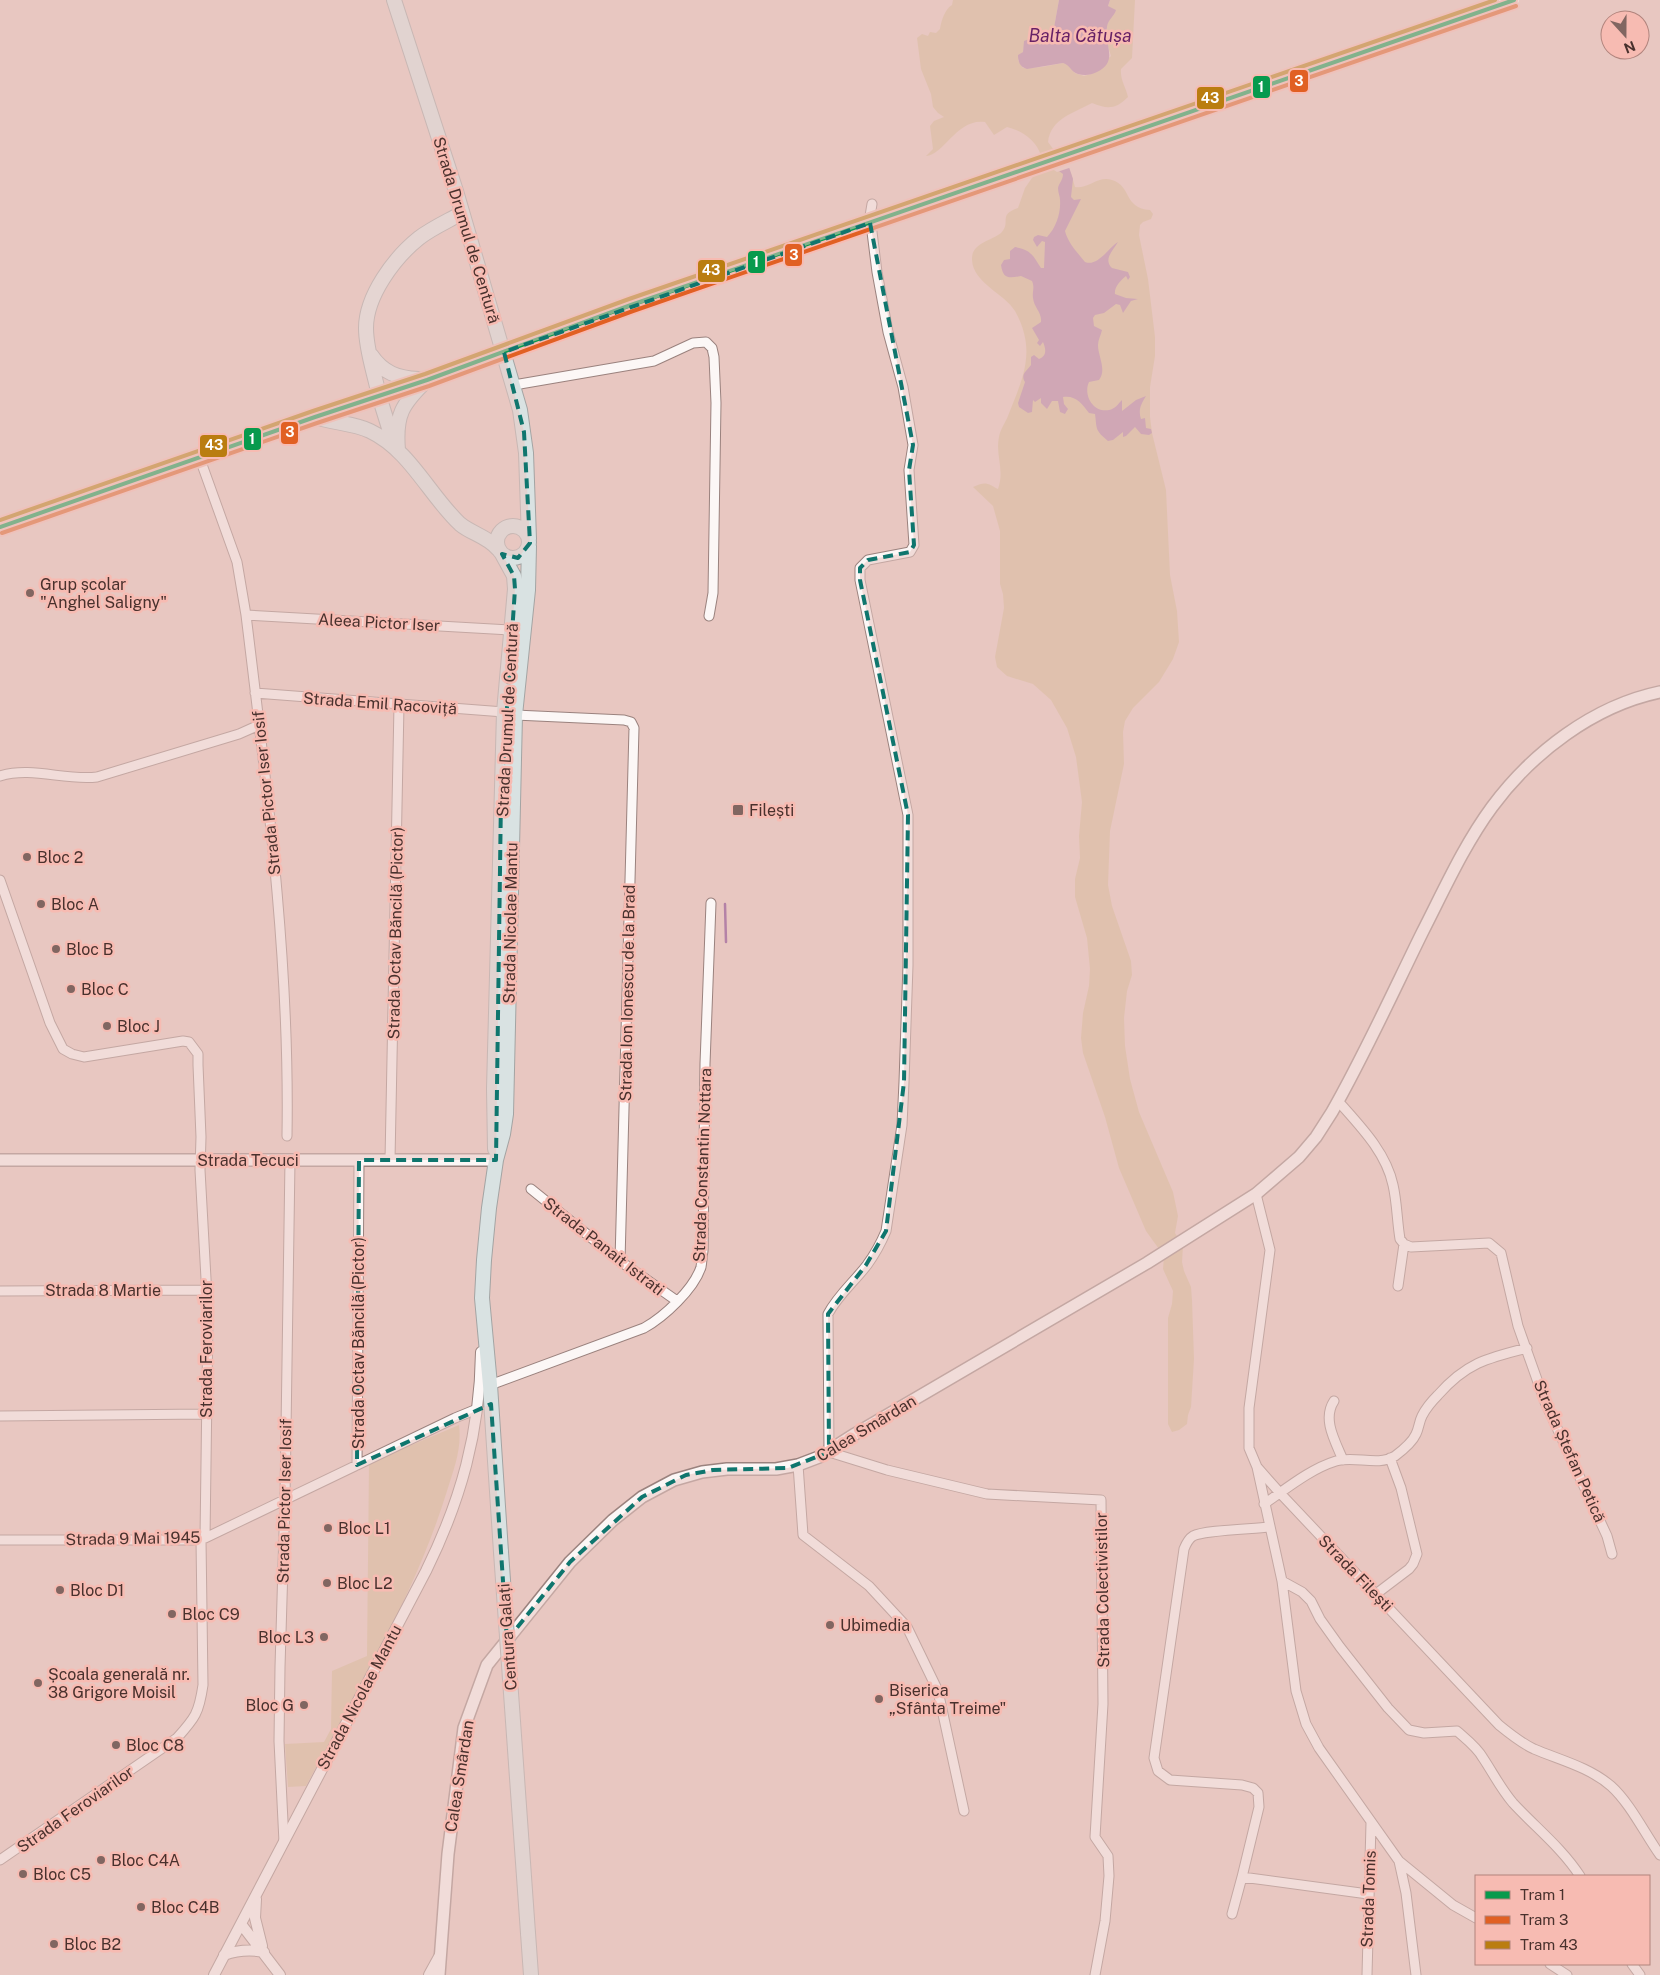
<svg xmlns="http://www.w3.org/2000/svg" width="1660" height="1975" viewBox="0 0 1660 1975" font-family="'Public Sans',sans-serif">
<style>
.green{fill:#d8bb97}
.water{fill:#b482a7}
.pier{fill:#e8c7c1}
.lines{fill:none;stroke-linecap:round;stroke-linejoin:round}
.stream{stroke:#b482a7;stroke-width:2.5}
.minor-casing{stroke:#9a827e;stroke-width:11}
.tertiary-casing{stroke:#9a827e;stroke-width:12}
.secondary-casing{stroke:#9a827e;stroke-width:14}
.primary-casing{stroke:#a3a4a3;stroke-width:16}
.trunk-casing{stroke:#a3a4a3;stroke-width:16}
.minor{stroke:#fcf7f6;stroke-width:9}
.tertiary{stroke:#fcf7f6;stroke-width:10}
.secondary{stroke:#fcf7f6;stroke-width:11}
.primary{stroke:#e2e7e7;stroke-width:14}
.trunk{stroke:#d9e2e2;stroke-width:14}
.tertiary-bridge-casing{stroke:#9a827e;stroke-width:12;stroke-linecap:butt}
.trunk-bridge-casing{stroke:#a3a4a3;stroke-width:16;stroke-linecap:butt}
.tertiary-bridge{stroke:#fcf7f6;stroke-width:10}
.trunk-bridge{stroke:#d9e2e2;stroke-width:14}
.tram-1-casing{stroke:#f7bbb2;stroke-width:8}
.tram-2-casing{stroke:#f7bbb2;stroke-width:8}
.tram-3-casing{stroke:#f7bbb2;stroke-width:8}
.tram-1{stroke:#079a4d;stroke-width:4}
.tram-2{stroke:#e16023;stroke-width:4}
.tram-3{stroke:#ba7d10;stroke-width:4}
.marked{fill:none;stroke:#0f766e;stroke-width:4;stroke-dasharray:10 6;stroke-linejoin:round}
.poi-dot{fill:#816661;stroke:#f7bbb2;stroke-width:2}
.labels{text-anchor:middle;stroke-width:5;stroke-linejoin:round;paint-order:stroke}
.street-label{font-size:16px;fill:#49312d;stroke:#f7bbb2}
.poi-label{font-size:16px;fill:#49312d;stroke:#f7bbb2;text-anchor:start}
.water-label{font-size:18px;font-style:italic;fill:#672166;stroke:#f7bbb2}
.line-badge{stroke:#f7bbb2;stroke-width:2}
.badge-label{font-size:14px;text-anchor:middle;font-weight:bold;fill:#fff}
</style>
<rect width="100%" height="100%" fill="#e8c7c1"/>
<path class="green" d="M953 0H1059L1051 45 1040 46 1034 41H1025L1023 52 1018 60 1023 68 1042 67 1063 63 1067 64 1075 73 1084 76 1091 74 1111 56 1106 40 1107 24 1111 17 1108 6 1110 0H1135L1132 58 1121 69C1120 80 1126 87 1128 97 1115 110 1107 109 1092 103 1074 113 1051 118 1048 142L1071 173 1075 187C1088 189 1099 175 1112 180 1132 186 1123 208 1150 210L1153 214 1151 219 1143 222 1140 225 1139 235 1148 279 1155 337V356L1150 387V417L1152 433 1166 490 1170 575 1177 611 1179 642 1173 659 1159 682 1133 708 1125 721 1123 732 1124 764 1110 831 1108 885 1112 906 1131 961 1132 975 1127 991 1124 1018 1125 1046 1130 1079 1139 1112 1173 1192 1178 1216 1175 1233 1183 1246 1182 1262 1184 1271 1191 1287 1192 1300 1194 1359 1191 1407 1188 1415 1187 1424 1179 1430 1172 1432 1168 1424V1318L1172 1304 1173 1291 1163 1269 1164 1256 1146 1231 1119 1168 1105 1117 1083 1053 1081 1038 1083 1013 1089 986 1090 969 1087 938 1075 897V879L1080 858 1079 836 1082 802 1076 757 1067 728 1051 700 1033 684 1007 676 997 667 995 657 1004 608 1003 594 1000 584V531L993 506 973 487C986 481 987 483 998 489 1005 469 995 455 999 437 1000 430 1005 423 1008 416 1023 378 1037 351 1015 311 1005 294 973 283 972 260 971 243 991 241 1001 233 1012 222 997 215 1018 208L1025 188 1034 175 1043 168C1043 147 1028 132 1007 127L994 135 985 122C957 118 944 155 926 156L933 149 930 126 934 121 944 117 938 113 933 107 931 94 921 69 917 38 922 34 928 36 930 32 936 33 940 29C941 21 945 9 952 5Z
M459 1425C462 1449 454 1468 447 1491 415 1595 357 1691 306 1786L288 1787 285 1744 324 1742 331 1729 332 1671 367 1656 369 1463Z"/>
<path class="water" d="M1059 0H1110L1108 6 1116 10C1114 17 1108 19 1107 27 1104 45 1119 62 1097 72 1091 75 1085 76 1078 74 1071 72 1070 65 1063 63L1027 69C1020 67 1018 62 1018 55L1023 52 1024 41 1029 39 1040 45 1046 40 1051 44Z
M1068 164 1073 179 1071 197 1074 200 1081 199 1065 231C1068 243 1077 252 1085 262 1098 267 1108 248 1118 242 1113 251 1103 259 1112 268L1128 272 1130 277 1128 280 1126 276C1121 280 1114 287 1115 294L1126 298 1138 299 1131 301 1123 313 1120 305 1116 304 1104 313 1095 315 1093 318 1094 326 1102 330C1101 335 1098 340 1098 345 1098 356 1107 370 1099 380L1089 382C1083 395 1093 413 1109 410 1115 409 1118 404 1122 400V411L1136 400 1146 396C1141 404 1138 410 1141 419L1145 418 1146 428 1151 429 1152 433 1149 435 1141 434 1135 427 1126 436 1123 437V432L1113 440 1108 441C1095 430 1097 430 1095 414L1089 413C1082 404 1076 395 1063 397L1064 404 1068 409 1065 414 1060 412 1058 401H1052L1047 409 1041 403V398L1035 402 1033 400 1032 412 1028 413 1019 407 1018 403 1025 382C1020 374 1027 371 1031 365V357L1034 355 1039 359C1047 356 1046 349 1043 342L1040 346 1037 343 1039 340 1032 328 1041 322C1042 312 1034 308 1033 298 1032 291 1035 288 1032 281L1021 276C1010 278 1003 280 1001 265L1004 260 1010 259V251L1015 247C1032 250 1033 256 1041 268H1044L1045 242 1042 241 1037 247 1033 240 1034 237 1038 235 1047 237C1056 228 1061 213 1060 200 1060 196 1058 193 1058 188 1059 183 1063 180 1063 174L1056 169Z"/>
<path class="pier" d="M1054 150 1060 151 1067 157 1072 167 1057 172 1054 170 1046 159 1048 153Z"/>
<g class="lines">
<path class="stream" d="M725 904 726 942"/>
<defs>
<path id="minor" d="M872 204 870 216 877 272 888 332 903 387 913 445 909 470 914 545 910 552 868 560 860 568V580L908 815V965L904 1082 902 1125 886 1231C881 1243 875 1254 867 1265 854 1282 838 1295 828 1314L829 1452 887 1470 987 1494 1101 1500 1103 1704 1095 1837 1108 1856 1109 1876 1105 1921 1095 1975
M514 385 654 361 693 343 706 342 712 348 714 357 716 403 713 593 709 616
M200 459 237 562 246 615C267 788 290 962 287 1136
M246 615 511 630
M255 693 504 712
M515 715 624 720 631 722 634 728 620 1261
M0 776C32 766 65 781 97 777L239 734 259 725
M0 880 50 1023 63 1049 72 1054 84 1057 183 1041 189 1042 198 1054V1065L201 1137 200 1170 208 1315 205 1538
M1338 1101C1360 1126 1386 1152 1393 1185 1397 1202 1397 1221 1400 1239L1404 1244 1411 1247 1489 1243 1501 1253 1518 1326 1545 1402 1607 1536 1612 1554
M390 1160 399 705
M531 1189 620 1261 677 1301
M1256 1194 1270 1250 1249 1408V1448L1257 1467 1280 1493 1499 1725C1510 1734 1521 1743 1534 1749 1560 1760 1589 1767 1611 1786 1630 1803 1645 1834 1660 1855
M1398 1286 1404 1244
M0 1291 206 1290
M490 1385 644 1328C664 1317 694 1289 701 1267 702 1262 702 1256 703 1251L705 1064 711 903
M1334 1401C1322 1419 1335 1441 1343 1460
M0 1416 206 1414
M357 1465 359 1160
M798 1465 803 1535 869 1586 907 1627 938 1691 964 1811
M1257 1467 1282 1581 1296 1691 1306 1724 1319 1748 1399 1861 1453 1905 1476 1918
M1264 1504C1286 1489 1310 1469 1336 1461 1355 1455 1377 1467 1395 1456 1403 1450 1412 1443 1416 1434 1419 1428 1419 1422 1422 1416 1426 1408 1432 1401 1438 1395 1466 1363 1487 1358 1527 1348
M1269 1527C1253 1529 1204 1530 1193 1536 1188 1539 1186 1544 1184 1549L1154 1758 1158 1771 1170 1780 1242 1785 1253 1788 1258 1793 1259 1807 1242 1877 1368 1894
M0 1540H201L455 1418 477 1409
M1282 1581 1302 1592 1311 1601 1320 1619 1340 1647 1388 1708 1409 1730 1424 1733 1457 1731C1466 1739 1477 1747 1483 1758 1493 1773 1501 1789 1513 1803 1535 1827 1562 1848 1580 1876
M1376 1594 1409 1569 1413 1564 1417 1554 1401 1488 1390 1458
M284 1842 279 1741 280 1667 285 1498 290 1160
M0 1860 177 1738C195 1718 199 1713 203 1685L201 1540
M1399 1861 1406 1893 1416 1975
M1232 1914 1242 1877
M1550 1964 1567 1975
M1632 1964 1640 1975
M1367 1975 1371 1823"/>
<path id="tertiary" d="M527 344 631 305
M427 380 473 363
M256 1899 255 1918 262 1946
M241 1924 280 1975
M224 1955C238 1950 249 1949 264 1952
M214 1975 426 1571C461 1500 480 1432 481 1352
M429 1975 440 1955"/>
<path id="secondary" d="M0 1160H496
M439 1975 448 1854 464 1728 487 1665 570 1562 613 1520 642 1497 674 1480 702 1472 727 1469H776L798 1465 819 1457 855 1434 1147 1263 1256 1194 1299 1157 1316 1137 1332 1112C1365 1054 1393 992 1422 933 1444 890 1464 845 1492 807 1532 753 1593 706 1660 692"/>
<path id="primary" d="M371 355C383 373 398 378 418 379
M379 396C375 374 366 351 366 328 366 296 394 258 419 238 432 228 448 221 462 213
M0 527 315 417 427 380"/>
<path id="trunk" d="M394 0 456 191 520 410 526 453 529 539
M379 396 393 441
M315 417C333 423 353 423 370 431 410 450 429 495 460 524 472 534 487 536 498 549
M398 450C395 415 402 404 427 380
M497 542a16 16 0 1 1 32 0a16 16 0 1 1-32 0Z
M495 1149 494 1089 504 712 515 589 514 576 502 554
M501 1552 490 1385 482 1298 484 1260 489 1208 496 1160 503 1134 506 1114 515 715 528 590 529 546
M528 1933 531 1975"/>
</defs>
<use href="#minor" class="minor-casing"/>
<use href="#tertiary" class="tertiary-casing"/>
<use href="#secondary" class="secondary-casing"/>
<use href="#primary" class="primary-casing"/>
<use href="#trunk" class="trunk-casing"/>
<use href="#minor" class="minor"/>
<use href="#tertiary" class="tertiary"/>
<use href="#secondary" class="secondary"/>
<use href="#primary" class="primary"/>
<use href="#trunk" class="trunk"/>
<defs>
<path id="tertiary-bridge" d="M631 305 1514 0
M473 363 527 344"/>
<path id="trunk-bridge" d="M501 1552 528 1933"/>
</defs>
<use href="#tertiary-bridge" class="tertiary-bridge-casing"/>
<use href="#trunk-bridge" class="trunk-bridge-casing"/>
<use href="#tertiary-bridge" class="tertiary-bridge"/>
<use href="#trunk-bridge" class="trunk-bridge"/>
<defs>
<path id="tram-1" d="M0 527 315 417 427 380 631 305 1514 0"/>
<path id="tram-2" d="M2 533 317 423 429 386 633 311 1516 6"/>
<path id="tram-3" d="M0 520 313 411 425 374 629 299 1495 0"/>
</defs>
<use href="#tram-1" class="tram-1-casing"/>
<use href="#tram-2" class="tram-2-casing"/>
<use href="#tram-3" class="tram-3-casing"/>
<use href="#tram-1" class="tram-1"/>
<use href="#tram-2" class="tram-2"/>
<use href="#tram-3" class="tram-3"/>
</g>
<path d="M0 0H1660V1975H0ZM870 223 913 445 909 470 914 545 910 552 868 560 860 568V580L908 815 904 1082 886 1231 866 1265 828 1314 829 1452 788 1468 713 1470 686 1475 642 1497 570 1562 507 1640 491 1404 357 1465 359 1160H496L501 797 515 589 514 576 502 554 518 558 530 543 524 432 504 352Z" fill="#e8c7c1" fill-opacity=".55" fill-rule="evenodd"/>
<path class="marked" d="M870 223 913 445 909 470 914 545 910 552 868 560 860 568V580L908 815 904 1082 886 1231 866 1265 828 1314 829 1452 788 1468 713 1470 686 1475 642 1497 570 1562 507 1640 491 1404 357 1465 359 1160H496L501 797 515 589 514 576 502 554 518 558 530 543 524 432 504 352Z"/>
<g class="poi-dot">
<circle cx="30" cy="593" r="5"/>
<rect x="732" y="804" width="12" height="12" rx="2.5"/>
<circle cx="27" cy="857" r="5"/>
<circle cx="41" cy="904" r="5"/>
<circle cx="56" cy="949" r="5"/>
<circle cx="71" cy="989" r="5"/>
<circle cx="107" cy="1026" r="5"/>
<circle cx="328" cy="1528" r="5"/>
<circle cx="327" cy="1583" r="5"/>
<circle cx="60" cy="1590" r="5"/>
<circle cx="172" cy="1614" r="5"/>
<circle cx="830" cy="1625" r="5"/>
<circle cx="324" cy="1637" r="5"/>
<circle cx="38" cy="1683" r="5"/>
<circle cx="879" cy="1699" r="5"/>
<circle cx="304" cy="1705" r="5"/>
<circle cx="116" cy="1745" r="5"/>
<circle cx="101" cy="1860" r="5"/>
<circle cx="23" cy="1874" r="5"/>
<circle cx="141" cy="1907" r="5"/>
<circle cx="54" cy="1944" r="5"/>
</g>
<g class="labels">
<g class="street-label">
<text transform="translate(467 230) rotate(73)" y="6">Strada Drumul de Centură</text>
<text transform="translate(379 622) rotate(3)" y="6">Aleea Pictor Iser</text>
<text transform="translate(380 703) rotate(4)" y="6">Strada Emil Racoviță</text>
<text transform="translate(507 720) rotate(-87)" y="6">Strada Drumul de Centură</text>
<text transform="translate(266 793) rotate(-96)" y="6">Strada Pictor Iser Iosif</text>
<text transform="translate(510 923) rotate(-89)" y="6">Strada Nicolae Mantu</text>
<text transform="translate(395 933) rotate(-89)" y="6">Strada Octav Băncilă (Pictor)</text>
<text transform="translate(627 993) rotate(-89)" y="6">Strada Ion Ionescu de la Brad</text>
<text x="248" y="1166">Strada Tecuci</text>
<text transform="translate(702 1165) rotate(-88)" y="6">Strada Constantin Nottara</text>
<text transform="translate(604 1246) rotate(38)" y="6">Strada Panait Istrati</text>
<text x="103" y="1296">Strada 8 Martie</text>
<text transform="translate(358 1343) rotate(-90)" y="6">Strada Octav Băncilă (Pictor)</text>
<text transform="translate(206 1349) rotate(-90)" y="6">Strada Feroviarilor</text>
<text transform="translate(866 1428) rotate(-31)" y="6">Calea Smârdan</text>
<text transform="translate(1570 1451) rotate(66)" y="6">Strada Ștefan Petică</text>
<text transform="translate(284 1501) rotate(-89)" y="6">Strada Pictor Iser Iosif</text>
<text transform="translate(133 1538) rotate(-1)" y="6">Strada 9 Mai 1945</text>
<text transform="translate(1356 1573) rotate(46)" y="6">Strada Filești</text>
<text transform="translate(1102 1590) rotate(-91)" y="6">Strada Colectivistilor</text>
<text transform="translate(507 1637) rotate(-94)" y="6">Centura Galați</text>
<text transform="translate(359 1697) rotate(-62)" y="6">Strada Nicolae Mantu</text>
<text transform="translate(459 1776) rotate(-81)" y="6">Calea Smârdan</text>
<text transform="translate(75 1809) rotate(-35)" y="6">Strada Feroviarilor</text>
<text transform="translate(1368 1899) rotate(-88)" y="6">Strada Tomis</text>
</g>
<g class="poi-label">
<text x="40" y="590">Grup școlar<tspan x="40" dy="18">"Anghel Saligny"</tspan></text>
<text x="749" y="816">Filești</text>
<text x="37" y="863">Bloc 2</text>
<text x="51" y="910">Bloc A</text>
<text x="66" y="955">Bloc B</text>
<text x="81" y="995">Bloc C</text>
<text x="117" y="1032">Bloc J</text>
<text x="338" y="1534">Bloc L1</text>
<text x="337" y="1589">Bloc L2</text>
<text x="70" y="1596">Bloc D1</text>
<text x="182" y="1620">Bloc C9</text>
<text x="840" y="1631">Ubimedia</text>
<text x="314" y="1643" text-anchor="end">Bloc L3</text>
<text x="48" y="1680">Școala generală nr.<tspan x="48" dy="18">38 Grigore Moisil</tspan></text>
<text x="889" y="1696">Biserica<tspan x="889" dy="18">„Sfânta Treime"</tspan></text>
<text x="294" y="1711" text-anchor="end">Bloc G</text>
<text x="126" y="1751">Bloc C8</text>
<text x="111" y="1866">Bloc C4A</text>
<text x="33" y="1880">Bloc C5</text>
<text x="151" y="1913">Bloc C4B</text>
<text x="64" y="1950">Bloc B2</text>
</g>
<g class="water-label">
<text x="1080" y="42">Balta Cătușa</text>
</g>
</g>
<g class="line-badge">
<rect x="1289" y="69" width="20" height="24" rx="5" fill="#e16023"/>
<rect x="1252" y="75" width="19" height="24" rx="5" fill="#079a4d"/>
<rect x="1196" y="86" width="29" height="24" rx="5" fill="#ba7d10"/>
<rect x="784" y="243" width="19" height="24" rx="5" fill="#e16023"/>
<rect x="747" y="250" width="19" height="24" rx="5" fill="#079a4d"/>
<rect x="697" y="259" width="29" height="24" rx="5" fill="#ba7d10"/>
<rect x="280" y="421" width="19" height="24" rx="5" fill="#e16023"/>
<rect x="243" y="427" width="19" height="24" rx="5" fill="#079a4d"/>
<rect x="199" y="434" width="29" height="24" rx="5" fill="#ba7d10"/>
</g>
<g class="badge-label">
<text x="1299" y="86">3</text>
<text x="1261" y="92">1</text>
<text x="1210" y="103">43</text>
<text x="794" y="260">3</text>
<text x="756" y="267">1</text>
<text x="711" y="275">43</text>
<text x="290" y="437">3</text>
<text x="252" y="444">1</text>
<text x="214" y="450">43</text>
</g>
<rect x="1475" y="1875" width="175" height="90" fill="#f7bbb2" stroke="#b1847d"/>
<rect x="1485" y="1891" width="25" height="8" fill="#079a4d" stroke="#b1847d"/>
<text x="1520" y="1900" font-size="15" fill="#49312d">Tram 1</text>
<rect x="1485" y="1916" width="25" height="8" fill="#e16023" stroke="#b1847d"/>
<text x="1520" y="1925" font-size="15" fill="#49312d">Tram 3</text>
<rect x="1485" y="1941" width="25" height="8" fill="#ba7d10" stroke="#b1847d"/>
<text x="1520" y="1950" font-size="15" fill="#49312d">Tram 43</text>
<g transform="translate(1625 35) rotate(159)"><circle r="24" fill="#f7bbb2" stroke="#b1847d"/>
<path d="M0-4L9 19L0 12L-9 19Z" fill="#816661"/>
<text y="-8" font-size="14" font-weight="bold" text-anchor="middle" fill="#49312d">N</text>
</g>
</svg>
